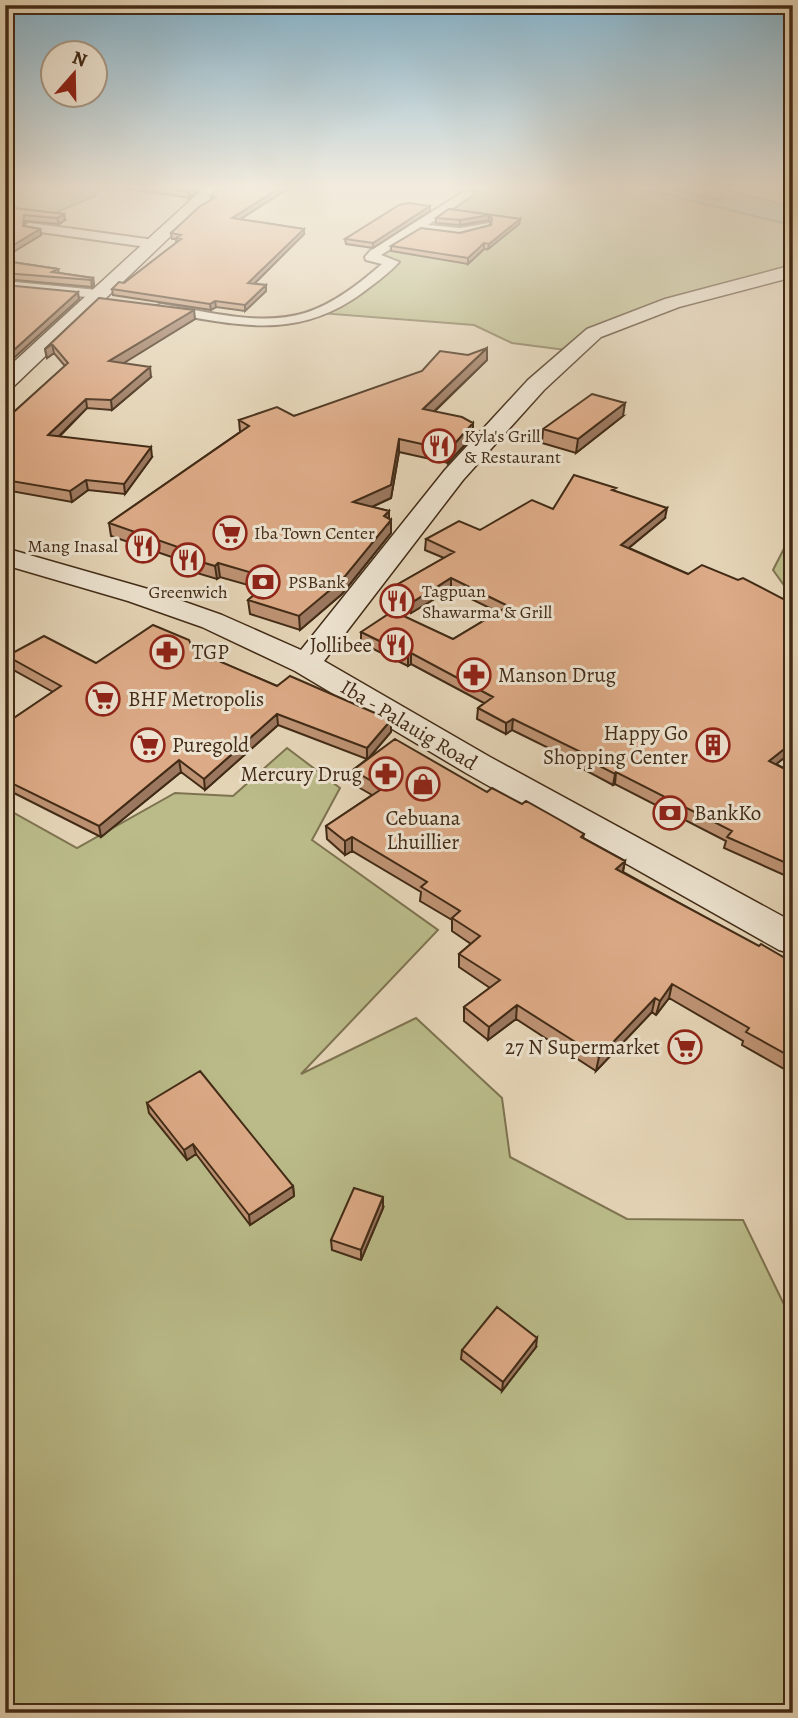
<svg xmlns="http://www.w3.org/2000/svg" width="798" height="1718" viewBox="0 0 798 1718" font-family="Alegreya,serif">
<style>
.green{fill:#babb89;stroke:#7e7350;stroke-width:2}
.water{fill:#96b8aa;stroke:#74806f;stroke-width:2}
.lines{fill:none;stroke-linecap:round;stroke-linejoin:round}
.shore{stroke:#6c7260;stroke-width:2}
.street-casing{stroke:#6a553e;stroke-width:4}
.secondary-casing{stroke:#422b16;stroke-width:3}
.street{fill:#ede3d0;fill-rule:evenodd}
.secondary{fill:#ede3d0;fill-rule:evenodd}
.wall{fill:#bd9273;stroke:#422b16;stroke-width:2}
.shaded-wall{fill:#9a775e;stroke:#422b16;stroke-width:2}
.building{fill:#dcaa86;stroke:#422b16;stroke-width:2}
.labels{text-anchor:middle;stroke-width:6;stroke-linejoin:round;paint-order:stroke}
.far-poi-label{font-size:18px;fill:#422b16;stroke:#ede3d0;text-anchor:start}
.poi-label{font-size:21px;fill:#422b16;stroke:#ede3d0;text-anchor:start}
.street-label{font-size:21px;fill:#422b16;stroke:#ede3d0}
</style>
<rect width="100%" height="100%" fill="#e4d4b6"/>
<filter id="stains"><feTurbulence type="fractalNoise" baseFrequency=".00286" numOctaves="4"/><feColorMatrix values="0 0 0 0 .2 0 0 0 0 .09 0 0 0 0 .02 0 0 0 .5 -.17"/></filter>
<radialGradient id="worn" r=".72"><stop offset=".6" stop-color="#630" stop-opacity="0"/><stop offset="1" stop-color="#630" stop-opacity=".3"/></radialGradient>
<path class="green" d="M5 186H102L95 196 55 213 5 207Z
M472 186H632L783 223 793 221V271L630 317 573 351 512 343 474 325 320 313 391 263 371 257 477 188Z
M793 531V598L773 570Z
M287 748 340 788 312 840 438 930 301 1074 416 1018 502 1098 510 1157 627 1219 743 1220 793 1323V1713H5V808L77 848 175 793 233 796Z"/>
<path class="water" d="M632 186H714L793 207V221L783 223Z"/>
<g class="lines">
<path class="shore" d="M660 186 719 200 723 197 719 186"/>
<defs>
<path id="street" d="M465 191 475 193 428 225 460 228 489 223V229L460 236 420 230 381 255 399 262C388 274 374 284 362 293 295 342 236 324 161 312L154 308 161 304C206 311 260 327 305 313 334 304 360 283 382 264L366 260 365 257 371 250Z
M30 223 154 240 160 244 154 248 26 230V224Z
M5 281 97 290 104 294 97 298 5 289Z"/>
<path id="secondary" d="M206 186H223L13 387 5 389V370Z
M793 265V277L679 307 601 337 544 390 463 480 324 661 490 757 793 922V954L779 950 466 773 295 671 202 627 128 601 5 565V548L148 589 222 615 301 650 445 470 528 380 587 329 665 299Z"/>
</defs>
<use href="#street" class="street-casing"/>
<use href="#secondary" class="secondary-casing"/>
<use href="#street" class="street"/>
<use href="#secondary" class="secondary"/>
</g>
<path class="wall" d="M112 186H203L189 198Z
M221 186H292L239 219 304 229V234L254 284 266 285V291L245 311 216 307 211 310 113 295 112 289 124 283 176 243V239H172L171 233 211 200V196Z
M430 206V211L373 248 346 244 345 239Z
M5 207 65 220 59 224 25 221V226L40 229 41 235 5 257Z
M449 209 520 219 519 224 488 249H484L468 264 391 251V246L460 233 491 225 492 223 489 220 460 225 436 223V218Z
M5 261 58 269 59 273 93 278 94 285 92 287 5 279Z
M99 298 195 319 123 363 151 377 112 410 87 408 59 437 152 457 125 494 88 490 72 502 5 490V420L65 366 54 353 47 358 45 349Z
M487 360 434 412 473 436 448 463 399 452 391 498 372 507 389 511V519L391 520V533L342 594 300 630 250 614 248 600 262 589 220 577 217 579 190 571 189 563 111 536 109 523 240 432 239 420 294 416Z
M623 416 576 453 542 443 543 429Z
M615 491 665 518 629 548 688 574 793 604V751L776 764 793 773V879L724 848 726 841 615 784 613 785 581 768V764L512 730 506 734 477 719 478 708 484 703 411 664 408 666 361 643V632L453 639 498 612 451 589 411 613 386 602V591L444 558 425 550 426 539 480 530Z
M193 650 277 686 391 720V732L368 759 487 792 584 834 583 838 625 861 623 872 793 966V1074L742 1045 743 1041 669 998 656 1015 652 1012 596 1071 516 1019 488 1040 464 1021V1007L490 988 459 967V954L471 944 452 931V920L420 901 421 892 352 851 345 855 327 839 326 826 372 795 353 784V770L367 759 278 725 205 790 181 772 101 837 16 794 5 790V724L53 692 10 668 7 656 96 663Z
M147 1103 293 1186 294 1196 250 1225 196 1154 187 1160 149 1113Z
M383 1208 361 1260 332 1250 331 1240Z
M536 1347 502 1391 461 1359 462 1350Z"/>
<path class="shaded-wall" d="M197 186H203L189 198V192Z
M283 186H292L233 224 232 218Z
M430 206V211L373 248V243Z
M64 214 65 220 59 224 57 218Z
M489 215V220L460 225V220Z
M520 219 519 224 488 249 489 244Z
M40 229 41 235 5 257V250Z
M304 229V234L249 289 248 283Z
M484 243V249L468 264V258Z
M93 278 94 285 92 287 91 280Z
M266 285V291L245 311V305Z
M78 292 79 299 5 366V358Z
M215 301 216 307 211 310 210 304Z
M194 310 195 319 111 371 109 361Z
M52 344 54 353 47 358 45 349Z
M487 348V360L423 422V409Z
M150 367 151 377 112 410 111 400Z
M86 399 87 408 50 445 48 435Z
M625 403 623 416 576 453 578 439Z
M473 423V436L448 463 449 450Z
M399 439V452L391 498 354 515 353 502Z
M151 447 152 457 125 494 124 484Z
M86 480 88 490 72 502 70 491Z
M667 508 665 518 620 555 621 545Z
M389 511V523L391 520V533L342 594 300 630 299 616Z
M218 563 220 577 217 579 215 566Z
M451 578V589L411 613V603Z
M411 653V664L408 666V655Z
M277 714 278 725 205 790 204 779Z
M513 719 512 730 506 734V723Z
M391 720V732L367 760V748Z
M793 742V751L766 772 769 761Z
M179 760 181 772 101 837 99 826Z
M616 772 615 784 613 785 615 774Z
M352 837V851L345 855V841Z
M625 861 622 875 616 869Z
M672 984 669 998 656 1015 660 1001Z
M655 998 652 1012 596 1071 599 1057Z
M517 1005 516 1019 488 1040 489 1027Z
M193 1144 196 1154 187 1160 184 1150Z
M293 1186 294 1196 250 1225 249 1215Z
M383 1197V1208L361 1260V1250Z
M537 1338 536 1347 502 1391 503 1382Z"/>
<path class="building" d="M145 186H197L189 192Z
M221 186H283L232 218 304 229 248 283 266 285 245 305 215 301 210 304 112 289 119 282 124 283 181 239 176 238 181 235 171 233 200 206 216 197 211 196Z
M409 203 430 206 373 243 345 239 399 205Z
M5 207 64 214 57 218 24 215 23 226 40 229 5 250Z
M449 209 520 219 489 244 484 243 468 258 391 246 421 228 460 233 491 225 492 218 489 215 460 220 436 218Z
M5 261 58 269 52 272 93 278 91 280 5 273Z
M5 285 78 292 5 358Z
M99 298 194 310 109 361 150 367 111 400 86 399 48 435 151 447 124 484 86 480 70 491 5 480V420L68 363 52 344 45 349Z
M487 348 423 409 462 417 473 423 449 450 399 439 391 485 353 502 389 511 384 516 391 520 342 580 299 616 248 600 273 579 218 563 215 566 188 558 195 553 109 523 249 426 239 420 277 407 294 416 422 371 440 351 468 355Z
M592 394 625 403 578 439 543 429Z
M574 475 616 488 612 490 667 508 621 545 688 574 702 565 738 580 743 578 793 604V742L769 761 793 773V866L727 837 732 831 616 772 615 774 582 757 585 754 513 719 506 723 478 708 493 697 411 653 408 655 361 632 393 611 453 639 508 606 451 578 411 603 386 591 454 552 426 539 459 521 480 530 532 500 553 509Z
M153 625 189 640 193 650 277 686 290 676 391 720 367 748 277 714 204 779 179 760 99 826 5 780V724L61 686 7 656 44 636 96 663Z
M395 739 487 792 492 788 522 804 526 801 560 820 584 834 581 837 625 861 616 869 759 946 761 944 790 961 788 963 793 966V1058L746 1032 749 1028 672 984 660 1001 655 998 599 1057 517 1005 489 1027 464 1007 500 980 459 954 480 936 452 918 460 911 421 887 427 882 352 837 345 841 326 826 383 788 353 770Z
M200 1071 293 1186 249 1215 193 1144 184 1150 147 1103Z
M354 1188 383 1197 361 1250 331 1240Z
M497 1307 537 1338 503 1382 462 1350Z"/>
<linearGradient id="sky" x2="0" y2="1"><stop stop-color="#87b6cf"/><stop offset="0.44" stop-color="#f3ecde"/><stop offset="1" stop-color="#f3ecde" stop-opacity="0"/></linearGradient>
<rect width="798" height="426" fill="url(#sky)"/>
<defs>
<symbol id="restaurant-ring" viewBox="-11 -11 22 22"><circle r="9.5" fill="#ede3d0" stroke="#8f2418" stroke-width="1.5"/><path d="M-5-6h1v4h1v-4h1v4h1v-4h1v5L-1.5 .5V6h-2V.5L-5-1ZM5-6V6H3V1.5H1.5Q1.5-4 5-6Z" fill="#8f2418"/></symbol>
<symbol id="supermarket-ring" viewBox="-11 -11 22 22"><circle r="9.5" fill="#ede3d0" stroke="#8f2418" stroke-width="1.5"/><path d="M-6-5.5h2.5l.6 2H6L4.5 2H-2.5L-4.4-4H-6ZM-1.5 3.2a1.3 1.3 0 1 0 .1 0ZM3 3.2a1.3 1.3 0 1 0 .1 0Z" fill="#8f2418"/></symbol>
<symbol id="bank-ring" viewBox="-11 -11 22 22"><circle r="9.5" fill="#ede3d0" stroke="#8f2418" stroke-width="1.5"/><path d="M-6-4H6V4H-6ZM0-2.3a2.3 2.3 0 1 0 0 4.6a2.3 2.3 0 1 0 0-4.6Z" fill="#8f2418"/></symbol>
<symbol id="pharmacy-ring" viewBox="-11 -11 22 22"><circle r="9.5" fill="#ede3d0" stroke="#8f2418" stroke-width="1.5"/><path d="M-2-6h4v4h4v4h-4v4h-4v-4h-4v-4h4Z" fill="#8f2418"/></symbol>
<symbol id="building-ring" viewBox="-11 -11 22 22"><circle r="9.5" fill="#ede3d0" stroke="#8f2418" stroke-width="1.5"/><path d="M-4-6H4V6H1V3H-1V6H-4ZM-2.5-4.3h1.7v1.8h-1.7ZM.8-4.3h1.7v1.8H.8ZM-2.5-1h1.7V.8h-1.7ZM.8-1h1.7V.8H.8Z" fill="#8f2418"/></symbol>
<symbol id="shop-ring" viewBox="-11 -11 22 22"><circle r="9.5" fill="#ede3d0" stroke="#8f2418" stroke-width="1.5"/><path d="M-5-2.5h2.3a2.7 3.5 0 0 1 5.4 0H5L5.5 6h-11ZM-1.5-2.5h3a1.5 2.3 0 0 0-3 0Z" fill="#8f2418"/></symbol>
</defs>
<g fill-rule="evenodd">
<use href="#restaurant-ring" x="420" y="427" width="38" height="38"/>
<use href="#supermarket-ring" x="211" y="514" width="38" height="38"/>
<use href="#restaurant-ring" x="124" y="527" width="38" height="38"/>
<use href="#restaurant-ring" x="169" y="541" width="38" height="38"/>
<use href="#bank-ring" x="244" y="563" width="38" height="38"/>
<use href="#restaurant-ring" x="378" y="582" width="38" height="38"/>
<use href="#restaurant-ring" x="377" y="626" width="38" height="38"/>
<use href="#pharmacy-ring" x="148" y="633" width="38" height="38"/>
<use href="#pharmacy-ring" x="455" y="656" width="38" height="38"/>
<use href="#supermarket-ring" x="84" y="680" width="38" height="38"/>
<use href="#supermarket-ring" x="129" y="726" width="38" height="38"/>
<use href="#building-ring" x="694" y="726" width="38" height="38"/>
<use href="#pharmacy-ring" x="367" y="755" width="38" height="38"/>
<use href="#shop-ring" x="404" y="765" width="38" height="38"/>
<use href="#bank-ring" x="651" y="794" width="38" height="38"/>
<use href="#supermarket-ring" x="666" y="1028" width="38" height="38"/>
</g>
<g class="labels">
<g class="far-poi-label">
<text x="464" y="442">Kyla's Grill<tspan x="464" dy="21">&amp; Restaurant</tspan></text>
<text x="254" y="539">Iba Town Center</text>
<text x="118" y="552" text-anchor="end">Mang Inasal</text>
<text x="288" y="588">PSBank</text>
<text x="422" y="597">Tagpuan<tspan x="422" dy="21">Shawarma &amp; Grill</tspan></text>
<text x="188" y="598" text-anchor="middle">Greenwich</text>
</g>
<g class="poi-label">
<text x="372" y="652" text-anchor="end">Jollibee</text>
<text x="192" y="659">TGP</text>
<text x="498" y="682">Manson Drug</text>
<text x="128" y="706">BHF Metropolis</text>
<text x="688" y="740" text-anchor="end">Happy Go<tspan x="688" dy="24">Shopping Center</tspan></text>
<text x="172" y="752">Puregold</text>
<text x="362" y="781" text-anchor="end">Mercury Drug</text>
<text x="694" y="820">BankKo</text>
<text x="423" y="825" text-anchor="middle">Cebuana<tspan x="423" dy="24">Lhuillier</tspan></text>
<text x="660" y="1054" text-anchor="end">27 N Supermarket</text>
</g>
<g class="street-label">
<text transform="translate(409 725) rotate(31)" y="7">Iba - Palauig Road</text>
</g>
</g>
<rect width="798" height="1718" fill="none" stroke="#e4d4b6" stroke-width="28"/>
<rect x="7" y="7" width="784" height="1704" fill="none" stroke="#422b16" stroke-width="3.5"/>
<rect x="14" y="14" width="770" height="1690" fill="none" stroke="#422b16" stroke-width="2"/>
<g transform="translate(74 74) rotate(20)"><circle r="33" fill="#ede3d0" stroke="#a99986" stroke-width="2"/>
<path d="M0-5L12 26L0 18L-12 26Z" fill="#8f2418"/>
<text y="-10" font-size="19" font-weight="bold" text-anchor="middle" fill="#422b16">N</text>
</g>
<rect width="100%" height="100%" filter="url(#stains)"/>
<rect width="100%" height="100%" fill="url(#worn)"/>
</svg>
